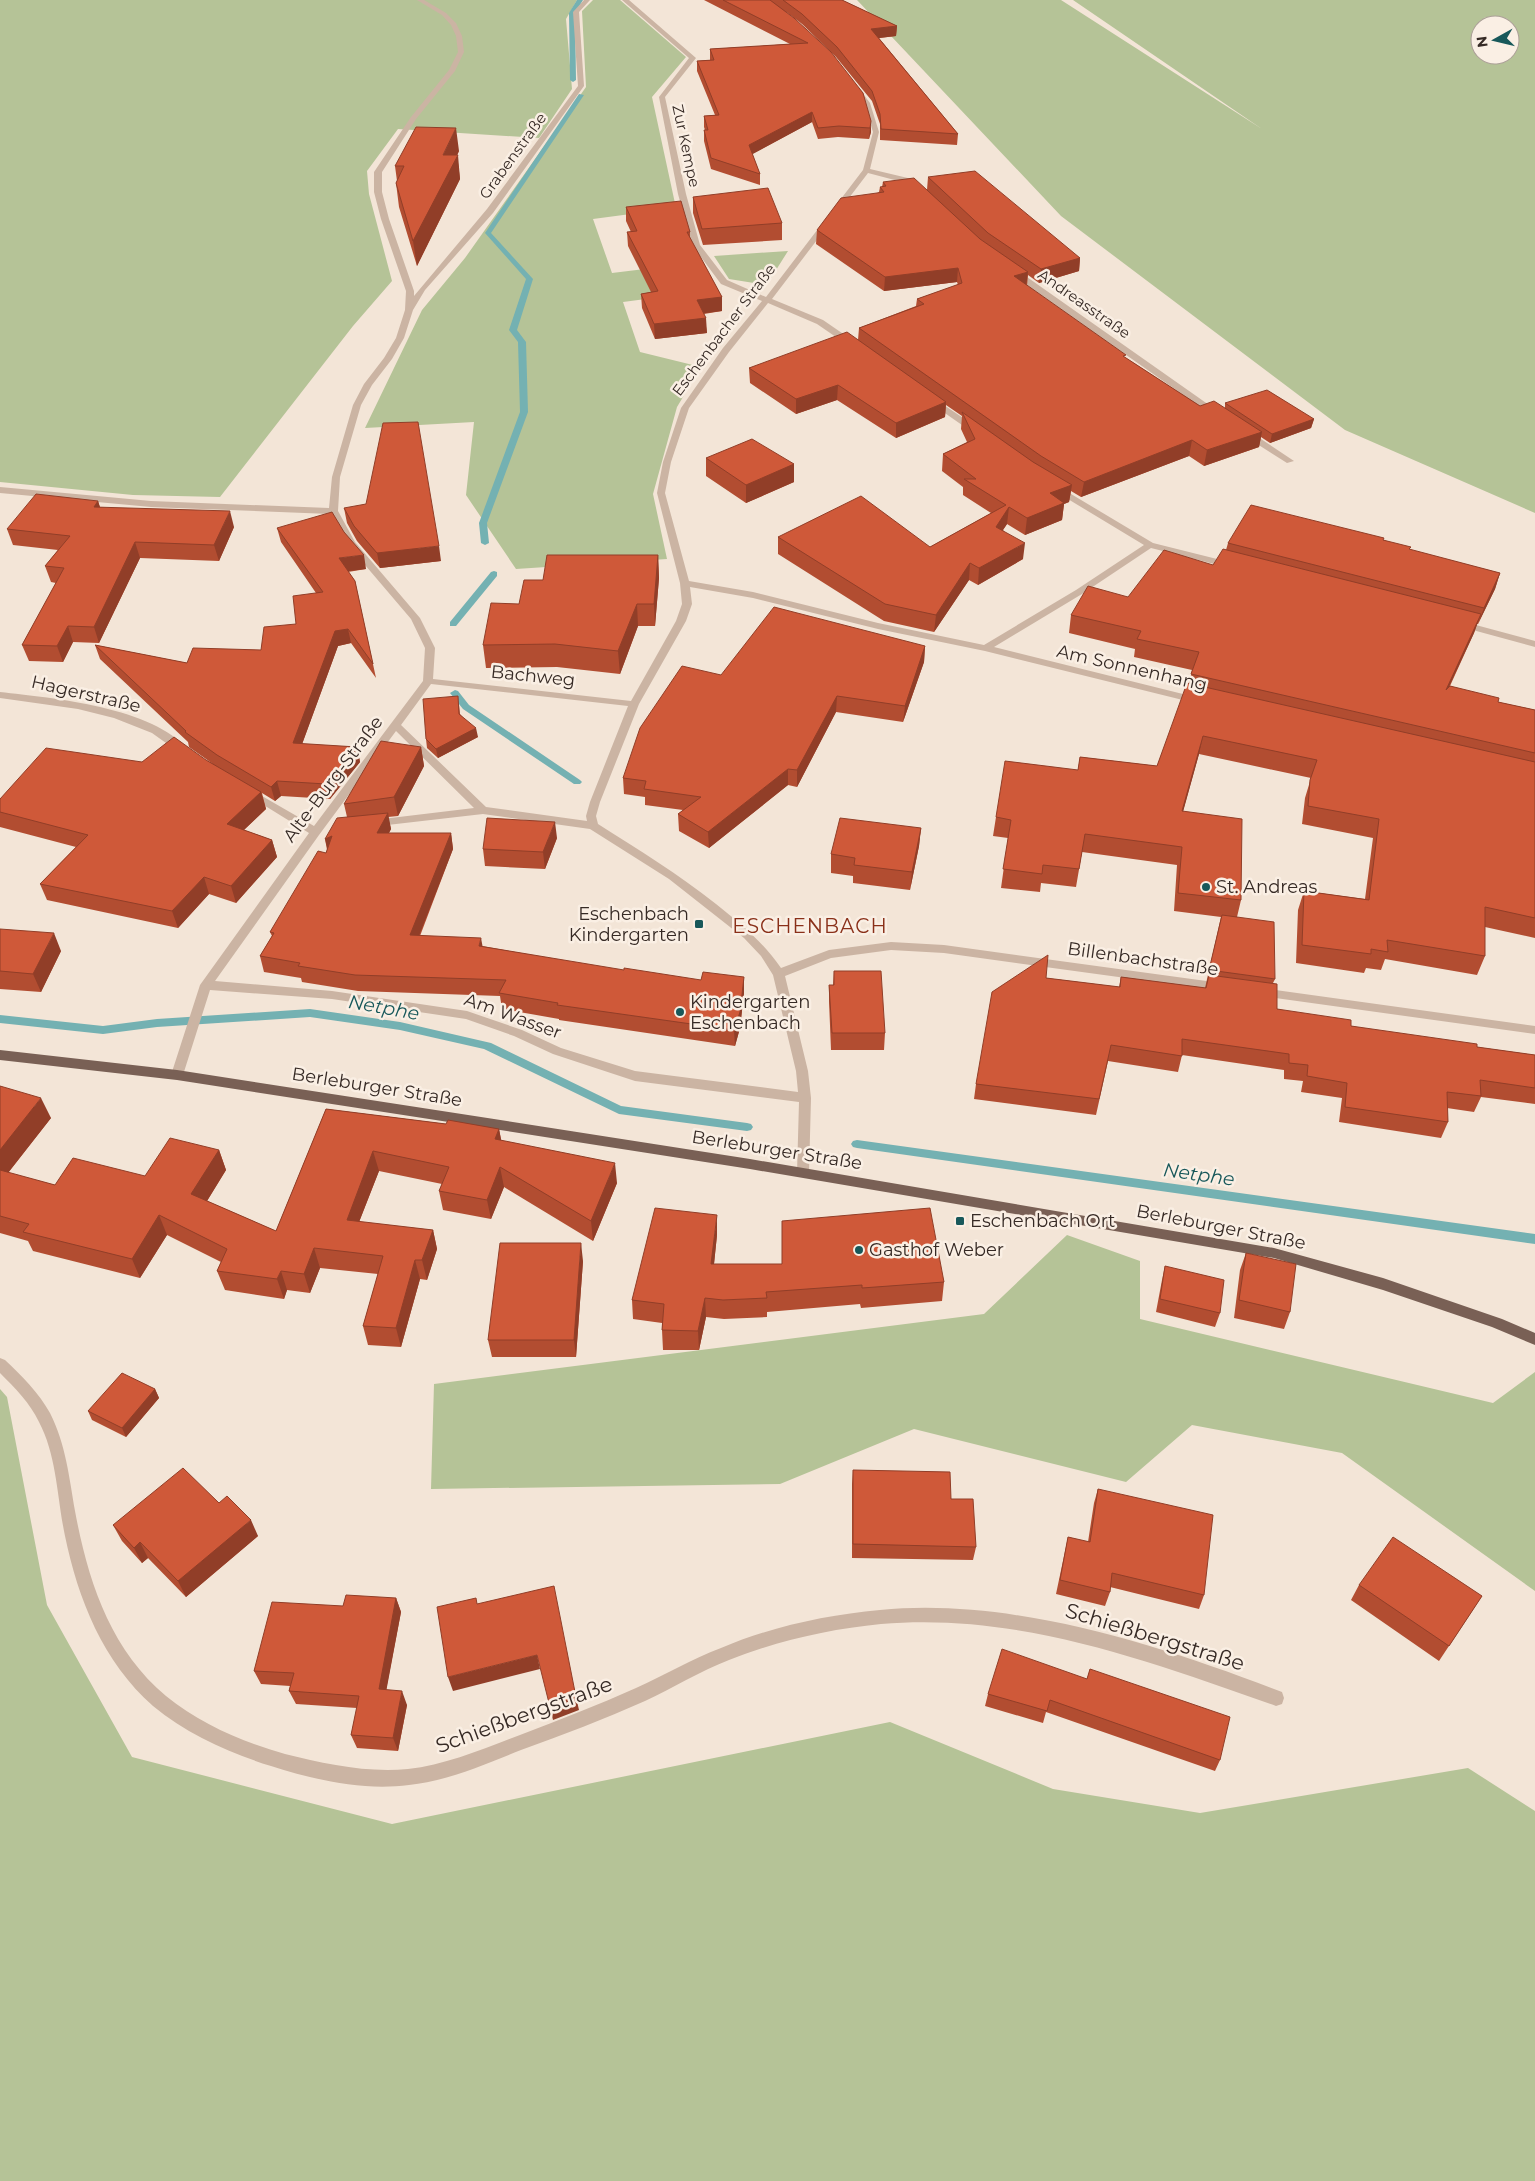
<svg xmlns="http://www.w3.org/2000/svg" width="1535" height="2181" viewBox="0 0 1535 2181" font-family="Montserrat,sans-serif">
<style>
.green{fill:#b5c397;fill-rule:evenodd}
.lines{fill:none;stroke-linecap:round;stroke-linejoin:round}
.stream{fill:#74b1b2;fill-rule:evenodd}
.minor{fill:#cbb4a3;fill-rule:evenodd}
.major{fill:#796055;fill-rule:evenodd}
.wall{fill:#b24d31}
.shaded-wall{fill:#913e28}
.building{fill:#cf5939;stroke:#913e28}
.poi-dot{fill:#18585a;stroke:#faefe4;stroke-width:2}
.labels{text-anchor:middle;stroke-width:5;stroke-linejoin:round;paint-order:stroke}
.far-street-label{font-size:15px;fill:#362a25;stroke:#faefe4}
.street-label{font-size:18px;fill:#362a25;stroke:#faefe4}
.poi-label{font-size:18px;fill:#362a25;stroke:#faefe4;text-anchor:start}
.water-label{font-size:19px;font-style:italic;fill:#18585a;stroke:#faefe4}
.quarter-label{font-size:20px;letter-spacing:1px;fill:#8a3019;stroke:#faefe4}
.near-street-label{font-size:21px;fill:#362a25;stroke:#faefe4}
</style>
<rect width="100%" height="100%" fill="#f3e5d7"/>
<path class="green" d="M0 0H577L566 19 572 89 539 138 398 129 367 171 369 194 392 281 353 326 220 497 133 495 0 482Z
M593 0H620L686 57 652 97 676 208 593 219 612 273 694 263 714 290 623 302 640 352 701 367 677 407 653 494 667 559 516 569 466 495 474 422 365 428 422 310 465 258 586 87 582 11Z
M857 0H1061L1262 129 1073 0H1535V513L1345 430 1061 216ZM1480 25H1510V55H1480Z
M788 251 771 278 754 283 729 279 714 256Z
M1067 1235 1140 1261V1319L1493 1403 1535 1372V1591L1342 1453 1192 1425 1126 1482 914 1429 780 1484 431 1489 434 1384 984 1314Z
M0 1389 7 1397 47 1605 132 1757 392 1824 890 1722 1053 1789 1200 1813 1468 1768 1535 1811V2181H0Z"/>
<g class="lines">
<path class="stream" d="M577 0H583L575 13 576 80 573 82 570 80 569 13Z
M579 94 584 95 491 233 533 279 517 330 526 342 528 412 487 523 489 543 485 545 481 543 479 523 520 412 518 342 509 330 526 279 485 233Z
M494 571 497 572V576L456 626H450V622L491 572Z
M455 690 458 691 469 705 580 780 582 782 580 784H574L463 709 450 693Z
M310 1009 400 1022 491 1043 621 1106 747 1123 751 1124 753 1127 751 1130 747 1131 619 1114 484 1049 400 1030 310 1017 157 1027 103 1034 0 1023V1015L103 1026 157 1019Z
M857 1140 1535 1234V1244L857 1148 853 1147 851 1144 853 1141Z"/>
<path class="minor" d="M417 0H424L446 13 456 23 462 36 464 52 455 71 416 119 382 172V192L389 219 414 291V296L487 209 578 86 573 12 584 0H590L579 12 584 86 493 213 425 290 413 310 404 338 392 359 372 385 361 405 340 477 338 511 355 542 420 618 435 648 433 679 631 701 676 621 682 604 680 583 657 493 663 462 681 408 723 348 762 301 721 284 692 245 678 194 659 97 689 58 622 0H629L696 58 665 97 686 194 700 245 727 280 766 297 863 170 873 132 864 103 853 88 858 87 870 103 879 132 870 169 912 179 922 188 915 190 906 183 868 173 772 299 823 320 855 342V346H849L817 324 768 303 729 352 689 408 671 462 665 493 689 581 753 592 878 623 984 645 1076 590 1144 545 1053 490V486L1056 485 1153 543 1233 563 1235 565 1230 568 1151 548 1082 594 994 647 1203 699 1204 701 1199 704 985 651 878 629 753 598 690 587 692 604 686 621 639 704 600 802 596 816 598 824C639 850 678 874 716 904 741 924 763 942 781 968L829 950 891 942 944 945 1221 983 1227 987 1225 990 1221 991 944 953 891 950 831 958 785 976 808 1071 811 1098 809 1173 808 1177H798L797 1173 799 1102 635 1081 553 1054 514 1036 466 1019 332 999 210 990 183 1075 181 1078H173L171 1075 200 985 309 833 246 794 251 791 255 792 314 826 423 681 425 648 411 619 348 545 330 514 151 507 0 493V487L151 501 329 508 332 477 353 405 364 384 384 358 396 338 405 310 406 291 381 219 374 192V172L411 117 449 70 458 52 456 36 451 25 442 15ZM431 684 628 706 590 802 586 816 587 821 486 807 401 725ZM396 731 474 808 374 820 369 824 370 827 483 814 590 829 669 879 744 938 761 956 773 975 796 1071 798 1092 635 1071 561 1048 522 1030 467 1011 332 991 215 981 319 835Z
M1011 270H1017L1219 412V416H1213L1011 274Z
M932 397 978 428V432H972L929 402 928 400Z
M1243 431H1249L1294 461 1287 463 1243 435Z
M1461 621 1535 641V647L1458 626 1456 624Z
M0 692C53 698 154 707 189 751L188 753H180L152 733 114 718 78 709 0 698Z
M1261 988 1535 1026V1034L1261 996 1255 992Z
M0 1358 5 1360C22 1376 39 1393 50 1413 66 1445 69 1477 75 1511 88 1581 110 1649 166 1696 200 1724 243 1742 285 1754 325 1764 367 1773 408 1769 446 1765 485 1748 520 1735 559 1720 598 1705 636 1688 665 1675 692 1659 721 1648 770 1627 826 1615 880 1610 1012 1597 1159 1645 1282 1692L1284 1698 1282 1704 1276 1706C1149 1661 1018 1612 881 1624 830 1629 776 1641 729 1660 700 1671 673 1688 645 1701 604 1719 563 1735 521 1750 486 1764 448 1781 409 1785 363 1791 315 1780 271 1766 229 1753 187 1734 153 1706 103 1662 78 1599 65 1536 57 1498 57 1456 39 1422 30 1403 15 1388 0 1373Z"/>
<path class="major" d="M0 1050 177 1070 494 1119 750 1159 1274 1248 1383 1278 1502 1319 1535 1333V1345L1492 1327 1383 1290 1274 1258 750 1169 494 1129 177 1080 0 1060Z"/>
</g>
<path class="wall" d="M704 0H842L897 26 896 36 879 38 958 134 957 145 880 140V124L872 101 836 57 802 24 785 11 863 93 871 132 869 139 838 137 818 139 812 122 752 154 760 174V185L711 169 704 141V130H705L704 127V116L715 115 697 71V61L710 60V49L790 44Z
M459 151 457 155 460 179 417 266 399 207 396 183 397 181 395 166Z
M928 177 1080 258 1079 271 1039 283 1028 275 1027 286 1126 358 1200 406 1225 408V403L1314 419 1311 428 1270 443 1261 437 1259 447 1204 466 1189 456 1081 497 1071 491 1069 502 1064 504 1062 520 1025 535 1007 524 1003 530 1023 559 978 585 969 580 934 632 884 621 778 554V537L930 547 991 513 963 495V487L942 471 943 454 967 442 961 429 962 416 946 405 945 417 896 438 837 400 796 414 750 383 749 368 858 340 859 328 916 306 917 299 958 285 957 282 884 291 816 244 817 230 879 192 880 187H882L883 182 927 190Z
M693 197 782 223V240L703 245 693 213Z
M626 207 690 232V239L722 297V311L704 314 707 333 655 339 642 308 641 294 651 292 628 246 627 232H631L626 221Z
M706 458 794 464V482L746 503 706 476Z
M98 501 100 507 234 527 219 561 140 558 99 643 73 642 63 662 29 661 22 645 56 583 51 582 45 566 58 550 13 545 7 529Z
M344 508 441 561 380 568 357 541 347 523Z
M277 528 366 569 348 572 355 581 376 678 351 643 338 646 302 744 357 747 360 762 330 799 281 796 275 801 262 793 266 809 244 830 272 840 277 857 236 903 209 894 178 928 47 900 40 884 76 847 0 827V799L142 762 206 760 213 764 189 747 188 742 100 659 95 645 187 663 261 650 296 624 316 593 281 542Z
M1384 540 1410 550 1500 573 1495 589 1478 624H1477L1474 633 1450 686 1498 702 1535 710V938L1485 927V956L1477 975 1385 959 1381 970 1366 968 1364 973 1296 963 1298 910 1304 891 1365 899 1373 838 1302 824 1305 798 1311 778 1199 754 1183 811 1241 900 1237 917 1275 979 1273 983 1277 1009 1351 1026 1477 1047 1535 1055V1104L1481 1097 1474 1112 1447 1108 1448 1122 1441 1138 1339 1122 1342 1098 1301 1092 1303 1081 1284 1079V1070L1182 1055 1178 1072 1108 1061 1096 1115 974 1099 976 1084 1046 978 1119 987 1121 977 1205 988 1221 917 1174 911 1177 865 1082 852 1076 887 1041 883 1040 892 1001 888 1008 838 993 836 996 817 1078 770 1080 757 1157 766 1189 684 1192 670 1134 657 1135 649 1069 633 1071 615 1128 597 1213 565 1226 550 1228 543Z
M658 555 659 578 655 626H638L620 674 557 667 486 668 483 645 519 604 543 580Z
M925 646 924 662 903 722 836 712 797 787 788 785 709 848 679 831 678 814 683 810 645 805V797L624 794 623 778 721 675Z
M459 705 460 714 478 737 438 758 427 748 426 739Z
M421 747 424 766 398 816 388 817 391 829 389 833H451L453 849 420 936 482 946 744 993 740 1028 735 1046 559 1020V1019L502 1009 500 996 358 991 302 982 301 978 264 972 260 956 272 936 270 932 326 853 327 850 325 839 347 817 344 804Z
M921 828 919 846 910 890 853 883V876L831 873V854Z
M557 838 545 869 485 866 483 849Z
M0 929 61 951 41 992 0 989Z
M834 971 885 1033 884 1050H831L829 1001V985H833Z
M0 1086 51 1118 8 1173 55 1185 145 1176 219 1150 226 1170 207 1201 276 1231 326 1109 446 1124 499 1129 501 1140 617 1183 593 1241 504 1187 491 1219 443 1210 439 1191 442 1184 379 1171 359 1222 433 1230 437 1249 427 1280 420 1279 401 1347 368 1345 363 1326 378 1274 320 1268 310 1293 287 1290 284 1299 225 1290 217 1271 221 1262 167 1235 140 1278 33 1251 28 1241 0 1233Z
M782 1221 944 1282 942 1301 861 1308 860 1304 767 1312V1317L724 1319 706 1317 699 1350H663L662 1330V1323L633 1319 632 1300 717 1235 714 1264H782Z
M1246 1253 1290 1312 1284 1329 1234 1318 1240 1270Z
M583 1261 576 1357H492L488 1340Z
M1165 1266 1220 1313 1215 1327 1156 1312 1162 1280Z
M155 1389 159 1398 126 1437 92 1420 88 1411Z
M853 1470 951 1499 976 1547 973 1560 852 1558V1484Z
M1098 1489 1204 1595 1199 1609 1110 1587V1592L1105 1606 1056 1594 1068 1537 1088 1542 1094 1503Z
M219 1503 258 1536 186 1597 148 1558 142 1563 122 1541 113 1525Z
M1359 1585 1482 1596 1439 1661 1351 1600Z
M396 1598 401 1612 386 1690 407 1705 398 1751 357 1748 351 1735 357 1708 296 1704 289 1691 290 1686 261 1684 254 1671 343 1606Z
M1090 1669 1220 1760 1215 1771 1046 1712 1043 1723 985 1706 988 1694 1087 1679Z"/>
<path class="shaded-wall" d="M897 26 896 36 871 39V29Z
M812 112V122L749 156V145Z
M871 121V132L869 139 870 128Z
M456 128 459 151 449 172 458 155 460 179 417 266 413 241 443 155Z
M1080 258 1079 271 1039 283 1041 269Z
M958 268 957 282 884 291 885 277Z
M1028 272 1026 287 1014 276Z
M722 297V311L698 314 697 300Z
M706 318 707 333 655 339 654 324Z
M838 385 837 400 796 414V399Z
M946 402 945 417 896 438V423Z
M1314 419 1311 428 1270 443 1272 434Z
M1262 432 1259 447 1204 466 1207 450Z
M1192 440 1189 456 1081 497 1084 482Z
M794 464V482L746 503V485Z
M1072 485 1069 502 1064 504 1062 520 1025 535 1027 518 1050 493Z
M98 501 103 518 94 507Z
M1009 507 1007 524 994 543 996 527Z
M230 511 234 527 219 561 214 545Z
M135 542 140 558 99 643 94 627Z
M1025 543 1023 559 978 585 979 568Z
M439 546 441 561 380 568 377 553Z
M364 555 366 569 341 572 339 558Z
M658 555 659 578 655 626 654 604Z
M970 563 969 580 934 632 936 615Z
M1500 573 1495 589 1478 624 1484 608Z
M637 604 638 626 620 674 618 651Z
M1481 614 1474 633 1439 708 1446 690Z
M68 626 73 642 63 662 57 646Z
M348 629 351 643 338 646 297 758 293 743 335 631Z
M925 646 924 662 903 722 905 706Z
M837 696 836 712 797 787V770Z
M476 728 478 737 438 758 436 749Z
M1203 736 1199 754 1178 830 1182 811Z
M357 747 360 762 330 799 326 784Z
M421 747 424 766 398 816 394 797Z
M788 769V785L709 848 708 832Z
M277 781 281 796 275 801 271 787Z
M261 792 266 809 232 841 227 824Z
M388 813 391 829 380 849 377 833Z
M555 822 557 838 545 869 543 852Z
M921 828 919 846 910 890 912 872Z
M451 833 453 849 413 951 410 935Z
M332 836 329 855 325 839Z
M272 840 277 857 236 903 231 886Z
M204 877 209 894 178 928 172 911Z
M54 933 61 951 41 992 33 974Z
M481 938 484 954 479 946Z
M744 977V993L740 1028 735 1046 734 1030Z
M41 1098 51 1118 0 1183V1150Z
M499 1129 503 1149 495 1139Z
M219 1150 226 1170 199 1214 191 1194Z
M373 1151 379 1171 352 1240 347 1220Z
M615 1163 617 1183 593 1241 591 1221Z
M500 1167 504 1187 491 1219 487 1200Z
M159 1215 167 1235 140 1278 132 1259Z
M717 1215V1235L712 1283 711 1264Z
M433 1230 437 1249 427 1280 422 1260Z
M581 1243 583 1261 576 1357 574 1340Z
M314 1248 320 1268 310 1293 304 1274Z
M415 1260 420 1279 401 1347 396 1328Z
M281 1271 287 1290 284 1299 277 1279Z
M705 1298 706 1317 699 1350 698 1331Z
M155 1389 159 1398 126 1437 122 1428Z
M251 1520 258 1536 186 1597 178 1581Z
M140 1542 148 1558 142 1563 134 1548Z
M396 1598 401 1612 384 1703 379 1689Z
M537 1655 540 1669 453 1691 448 1677Z
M402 1691 407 1705 398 1751 393 1738Z
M576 1697 579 1710 553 1720 550 1707Z"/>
<path class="building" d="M723 0H770L794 18 831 52 863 93 871 121 870 128 839 126 818 128 812 112 749 145 760 174 711 158 704 130H708L704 116 719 115 697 61 714 60 710 49 808 43Z
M783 0H842L897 26 871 29 958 134 881 129 880 114 872 91 837 47 802 14Z
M416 127 456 128 443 155H458L413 241 396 183 404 166H395Z
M975 171 1080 258 1041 269 988 233 928 177Z
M914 178 980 239 1028 272 1014 276 1126 355 1123 356 1200 406 1214 401 1262 432 1207 450 1192 440 1084 482 1041 456 859 328 924 304 917 299 962 283 958 268 885 277 817 230 841 198 884 192 880 187 886 186 883 182Z
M768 188 782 223 702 229 693 197Z
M681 201 690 232H687L722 297 697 300 706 318 654 324 641 294 658 291 627 232 637 231 626 207Z
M847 332 946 402 896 423 838 385 796 399 749 368Z
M1267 390 1314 419 1272 434 1225 403Z
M962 412 1033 462 1072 485 1050 493 1064 503 1027 518 1009 507 996 527 1025 543 979 568 970 563 936 615 885 604 778 537 861 496 930 547 1006 505 964 479H976L943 454 975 439Z
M418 422 439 546 377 553 354 526 344 508 366 504 383 423Z
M752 439 794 464 746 485 706 458Z
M36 494 98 501 94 507 230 511 214 545 135 542 94 627 68 626 57 646 22 645 64 568 45 566 70 536 7 529Z
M1251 505 1384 538 1383 540 1411 547 1409 549 1500 573 1484 608 1228 543Z
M332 512 344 532 364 555 339 558 355 581 373 664 348 629 335 631 293 743 357 747 326 784 277 781 271 787 217 755 185 732 186 731 95 645 187 663 193 648 261 650 264 627 296 624 293 596 323 592 277 528Z
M1223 549 1481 614 1446 690 1450 686 1499 698 1498 702 1535 710V753L1191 674 1199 652 1137 639 1141 631 1071 615 1088 586 1128 597 1164 550 1213 565Z
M547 555H658L654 604H637L618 651 555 644 483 645 491 603 519 604 524 580H543Z
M774 607 925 646 905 706 837 696 797 770 788 769 708 832 678 814 701 797 644 789 646 781 623 778 640 728 682 666 721 675Z
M1187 683 1535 762V918L1485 907V956L1387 940 1388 952 1371 949V954L1302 945 1304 891 1369 900 1379 819 1308 806 1310 780 1317 760 1203 736 1182 811 1242 819 1241 900 1178 893 1182 847 1085 834 1079 869 1043 865 1042 874 1003 869 1011 820 996 817 1005 761 1078 770 1080 757 1157 766Z
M458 696 459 714 476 728 436 749 426 739 423 699Z
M174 737 206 760 261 792 227 824 272 840 231 886 204 877 172 911 40 884 88 835 0 812V799L46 748 142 762Z
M381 741 421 747 394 797 344 804Z
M388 813 377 833H451L410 935 481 938 479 946 624 970V968L701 980 703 972 744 977 740 1012 734 1030 557 1005 558 1003 499 993 506 980 355 975 298 966 300 963 260 956 274 933 270 932 318 851 326 853 332 836 325 839 337 818Z
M487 818 555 822 543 852 483 849Z
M840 818 921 828 912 872 854 865 855 858 831 854Z
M1222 915 1274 922 1275 979 1209 970Z
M0 929 54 933 33 974 0 971Z
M1048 955 1046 978 1120 987 1121 977 1206 988 1209 975 1277 984V1009L1351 1020V1026L1477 1044V1047L1535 1055V1088L1480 1080 1481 1096 1447 1092 1448 1122 1345 1107 1347 1083 1307 1076 1308 1065 1289 1063V1054L1182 1039V1056L1111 1045 1099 1099 976 1084 992 992Z
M834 971H881L885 1033H832L829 985H834Z
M0 1086 41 1098 0 1150Z
M326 1109 446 1124 448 1120 499 1129 495 1139 615 1163 591 1221 500 1167 487 1200 439 1191 449 1167 373 1151 347 1220 433 1230 422 1260H415L396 1328 363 1326 383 1256 314 1248 304 1274 281 1271 277 1279 217 1271 227 1249 159 1215 132 1259 23 1232 29 1224 0 1216V1170L55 1185 73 1158 145 1176 170 1138 219 1150 191 1194 276 1231Z
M655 1208 717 1215 711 1264H782V1221L930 1208 944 1282 862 1288V1285L766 1292 767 1298 723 1300 705 1298 698 1331 662 1330 664 1304 632 1300Z
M500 1243H581L574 1340H488Z
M1246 1253 1296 1264 1290 1312 1239 1300Z
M1165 1266 1224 1280 1220 1313 1160 1299Z
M122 1373 155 1389 122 1428 88 1411Z
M183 1468 219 1503 227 1496 251 1520 178 1581 140 1542 134 1548 113 1525Z
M853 1470 950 1472 951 1499H973L976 1547 853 1544Z
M1098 1489 1213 1515 1204 1595 1112 1573 1110 1592 1060 1580 1068 1537 1090 1542Z
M1393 1537 1482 1596 1449 1646 1359 1585Z
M554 1586 576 1697 550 1707 537 1655 448 1677 437 1607 476 1598 477 1604Z
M346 1595 396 1598 379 1689 402 1691 393 1738 351 1735 359 1696 289 1691 294 1673 254 1671 272 1602 343 1606Z
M1002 1649 1087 1679 1090 1669 1230 1717 1220 1760 1050 1700 1047 1711 988 1694Z"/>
<g class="poi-dot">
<circle cx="1206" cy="887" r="5"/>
<rect x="694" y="919" width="10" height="10" rx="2.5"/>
<circle cx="680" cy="1012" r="5"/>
<rect x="955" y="1216" width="10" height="10" rx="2.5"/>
<circle cx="859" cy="1250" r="5"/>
</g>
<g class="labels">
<g class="far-street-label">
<text transform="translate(686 146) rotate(78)" y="5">Zur Kempe</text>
<text transform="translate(513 156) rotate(-54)" y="5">Grabenstraße</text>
<text transform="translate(1084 304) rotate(35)" y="5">Andreasstraße</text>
<text transform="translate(724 330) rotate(-53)" y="5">Eschenbacher Straße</text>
</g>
<g class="street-label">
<text transform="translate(1132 668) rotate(13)" y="6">Am Sonnenhang</text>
<text transform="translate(533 676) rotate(6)" y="6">Bachweg</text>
<text transform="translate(86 694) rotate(13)" y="6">Hagerstraße</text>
<text transform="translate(333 779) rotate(-53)" y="6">Alte-Burg-Straße</text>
<text transform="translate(1143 959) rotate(8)" y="6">Billenbachstraße</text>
<text transform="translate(513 1016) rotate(20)" y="6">Am Wasser</text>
<text transform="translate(377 1087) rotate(9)" y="6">Berleburger Straße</text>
<text transform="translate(777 1150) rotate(9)" y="6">Berleburger Straße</text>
<text transform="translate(1221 1227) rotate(11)" y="6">Berleburger Straße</text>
</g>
<g class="poi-label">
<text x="1216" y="893">St. Andreas</text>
<text x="689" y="920" text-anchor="end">Eschenbach<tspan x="689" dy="21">Kindergarten</tspan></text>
<text x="690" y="1008">Kindergarten<tspan x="690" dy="21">Eschenbach</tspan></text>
<text x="970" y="1227">Eschenbach Ort</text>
<text x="869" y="1256">Gasthof Weber</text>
</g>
<g class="water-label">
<text transform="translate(384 1007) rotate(10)" y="7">Netphe</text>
<text transform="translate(1199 1174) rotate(8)" y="7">Netphe</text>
</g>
<g class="quarter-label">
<text x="810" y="933">ESCHENBACH</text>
</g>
<g class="near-street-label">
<text transform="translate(1155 1637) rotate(17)" y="7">Schießbergstraße</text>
<text transform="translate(524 1715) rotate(-20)" y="7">Schießbergstraße</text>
</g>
</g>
<g transform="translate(1495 40) rotate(262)"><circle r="24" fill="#faefe4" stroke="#aca098"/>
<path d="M0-4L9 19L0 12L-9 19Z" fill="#18585a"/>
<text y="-8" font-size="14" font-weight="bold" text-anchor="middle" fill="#362a25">N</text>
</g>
</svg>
